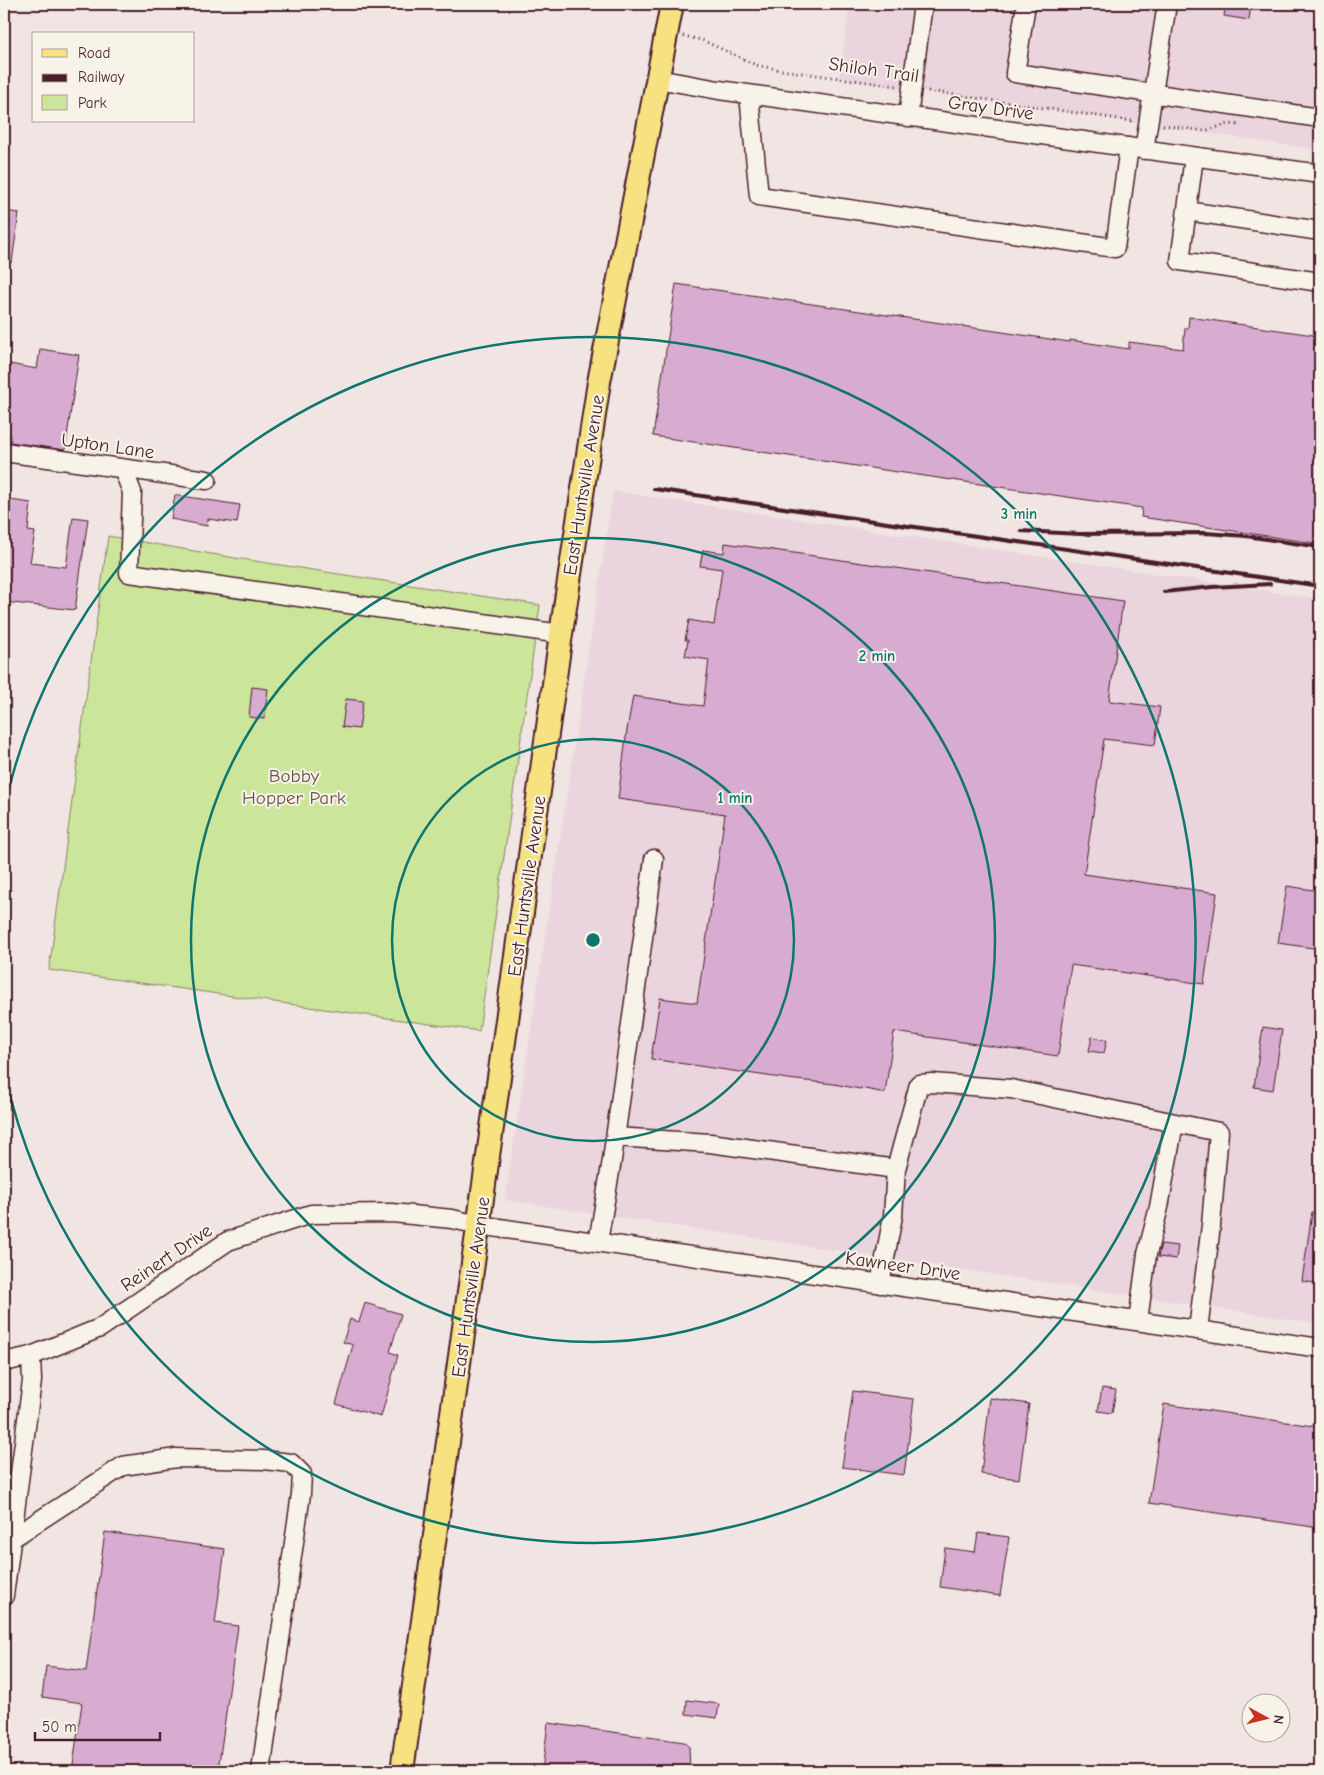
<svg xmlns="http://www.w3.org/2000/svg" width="1324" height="1775" viewBox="0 0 1324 1775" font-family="'Comic Neue',sans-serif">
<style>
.built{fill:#ead4dd}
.green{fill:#cbe59b;stroke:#8a8263}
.building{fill:#d8acd0;stroke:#4a1f2b}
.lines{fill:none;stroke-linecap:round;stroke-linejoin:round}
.minor-casing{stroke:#4a1f2b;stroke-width:21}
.major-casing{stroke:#4a1f2b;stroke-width:26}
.path{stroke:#4a1f2b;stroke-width:3;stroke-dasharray:1 4;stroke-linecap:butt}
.minor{stroke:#f7f3e8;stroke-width:18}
.major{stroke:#f7e281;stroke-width:22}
.rail{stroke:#4a1f2b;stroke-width:4}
.ring{fill:none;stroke:#0f766e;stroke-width:2.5}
.labels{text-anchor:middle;stroke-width:4;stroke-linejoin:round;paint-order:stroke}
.street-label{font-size:19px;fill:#4a1f2b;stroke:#f7f3e8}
.park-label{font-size:19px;fill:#6a5047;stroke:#f7f3e8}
.centre{fill:#0f766e;stroke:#f7f3e8;stroke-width:2.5}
.ring-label{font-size:15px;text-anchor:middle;font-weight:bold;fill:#0f766e;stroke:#f7f3e8;stroke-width:4;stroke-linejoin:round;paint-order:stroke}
</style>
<rect width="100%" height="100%" fill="#f1e5e3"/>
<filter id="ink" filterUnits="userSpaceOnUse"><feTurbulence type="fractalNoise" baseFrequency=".02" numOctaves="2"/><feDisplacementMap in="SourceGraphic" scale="10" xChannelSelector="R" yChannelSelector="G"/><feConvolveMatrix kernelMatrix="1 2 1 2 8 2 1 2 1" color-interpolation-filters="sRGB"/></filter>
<g filter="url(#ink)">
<path class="built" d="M850 4H1320V150L839 79Z
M613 491 1320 599V1324L505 1200Z"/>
<path class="green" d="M108 536 235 558 540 605 479 1031 49 970Z"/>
<path class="building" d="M1226 4H1251L1249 20 1224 16Z
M4 211 19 213 12 262H4Z
M676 284 1070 342V340L1129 349V342L1183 349 1185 328H1188L1189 317 1320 336V544L1141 517 1142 508 653 436Z
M40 349 79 355 65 450 4 441V363L37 369Z
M175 495 240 505 237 523 208 519 207 526 171 519Z
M4 499 31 503 28 531 35 532 30 563 66 567 73 517 88 519 75 610 4 602Z
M725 543 1123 601 1109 701 1160 707 1155 745 1104 739 1084 874 1217 893 1204 984 1071 965 1058 1056 894 1032 885 1093 860 1088V1089L834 1084 788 1079 651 1059 660 998 697 1003 725 814 618 799 627 730 633 696 703 706 709 660 685 656 688 640H685L689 620 714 625 722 569 700 566 703 550 724 553Z
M252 687 268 689 264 719 249 717Z
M346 699 363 701 359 729 342 727Z
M1287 886 1320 891V949L1278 943Z
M1263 1027 1282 1030 1273 1090 1254 1087Z
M1092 1037 1107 1040 1104 1053 1089 1051Z
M1312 1212H1320V1284L1302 1281Z
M1161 1244 1178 1246 1176 1259 1158 1257Z
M365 1303 401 1314 390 1352 398 1355 381 1417 336 1404 353 1345 343 1342 350 1319 359 1322Z
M1102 1388 1116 1390 1112 1413 1098 1411Z
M853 1391 914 1399 904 1475 842 1467Z
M990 1398 1029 1404 1019 1479 981 1474Z
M1164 1404 1320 1427V1528L1149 1503Z
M105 1532 225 1549 215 1623 238 1626 218 1771H72L82 1703 42 1697 46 1666 86 1671Z
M978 1533 1009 1537 1000 1596 940 1587 945 1548 975 1552Z
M687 1700 719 1704 717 1718 686 1714Z
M548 1723 684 1742 689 1746 690 1771H542Z"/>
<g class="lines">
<defs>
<path id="minor" d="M1026 4 1015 73 1320 118
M657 79 719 90 1320 174
M749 95 759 196 1115 248 1129 147
M908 117 923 4
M1144 150 1167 4
M1194 157 1180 261 1320 282
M1187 211 1320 231
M4 452 207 480
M123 469 132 492 129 573 561 634
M615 1137 710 1143 896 1169 893 1216 880 1284
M896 1169 919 1084 932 1083 1011 1089 1219 1132 1211 1225 1198 1330
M598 1242 612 1160 654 859
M1138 1321 1147 1254 1159 1207 1174 1123
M4 1362 31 1356 100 1328 228 1241 311 1214 392 1213 452 1219 479 1225 1320 1348
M11 1539 123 1466 176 1458 264 1460 291 1463 302 1474 301 1494 261 1771
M4 1596 32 1381 31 1356"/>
<path id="major" d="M402 1771 561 634 599 382 672 4"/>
</defs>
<use href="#minor" class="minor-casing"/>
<use href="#major" class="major-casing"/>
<path class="path" d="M683 36 702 40 756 65 781 70 897 86
M928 91 1132 121
M1163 125 1204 131 1228 124 1238 125"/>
<use href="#minor" class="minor"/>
<use href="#major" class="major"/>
<path class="rail" d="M654 489 1320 586
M1021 531 1080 534 1206 533 1246 536 1320 547
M1164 592 1212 587 1270 584"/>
</g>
</g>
<g class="ring">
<circle cx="593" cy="940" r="201"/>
<circle cx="593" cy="940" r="402"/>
<path d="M4 809A603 603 0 1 1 4 1071"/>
</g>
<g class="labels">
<g class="street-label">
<text transform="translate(874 69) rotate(8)" y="7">Shiloh Trail</text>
<text transform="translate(991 107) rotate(8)" y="7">Gray Drive</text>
<text transform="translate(108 445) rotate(8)" y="7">Upton Lane</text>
<text transform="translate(583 485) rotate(-81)" y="7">East Huntsville Avenue</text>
<text transform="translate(526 886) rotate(-82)" y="7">East Huntsville Avenue</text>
<text transform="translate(166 1257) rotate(-34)" y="7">Reinert Drive</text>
<text transform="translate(903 1265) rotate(8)" y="7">Kawneer Drive</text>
<text transform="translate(470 1287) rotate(-82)" y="7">East Huntsville Avenue</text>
</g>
<g class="park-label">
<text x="294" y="782">Bobby<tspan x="294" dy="22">Hopper Park</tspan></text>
</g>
</g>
<circle cx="593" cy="940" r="8" class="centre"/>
<g class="ring-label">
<text x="1019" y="519">3 min</text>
<text x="877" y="661">2 min</text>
<text x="735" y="803">1 min</text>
</g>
<rect width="1324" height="1775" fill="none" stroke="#f7f3e8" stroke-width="20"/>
<rect x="10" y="10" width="1304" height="1755" fill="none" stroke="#4a1f2b" stroke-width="2" filter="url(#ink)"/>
<rect x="32" y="32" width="162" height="90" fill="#f7f3e8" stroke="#b29e9c"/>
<rect x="42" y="49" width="25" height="8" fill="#f7e281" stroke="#b29e9c"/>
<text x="78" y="58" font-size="15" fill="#4a1f2b">Road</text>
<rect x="42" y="74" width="25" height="8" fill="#4a1f2b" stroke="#b29e9c"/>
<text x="78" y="82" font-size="15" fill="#4a1f2b">Railway</text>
<rect x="42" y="95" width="25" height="15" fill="#cbe59b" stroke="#b29e9c"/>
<text x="78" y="108" font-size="15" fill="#4a1f2b">Park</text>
<g transform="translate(1266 1718) rotate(97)"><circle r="24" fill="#f7f3e8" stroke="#b29e9c"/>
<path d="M0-4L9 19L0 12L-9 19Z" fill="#c8321e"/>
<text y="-8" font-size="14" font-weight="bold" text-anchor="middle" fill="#4a1f2b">N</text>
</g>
<path d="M35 1732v8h125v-8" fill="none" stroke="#4a1f2b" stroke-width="2.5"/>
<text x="42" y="1732" font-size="15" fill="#4a1f2b" stroke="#f7f3e8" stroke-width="4" paint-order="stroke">50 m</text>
</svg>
